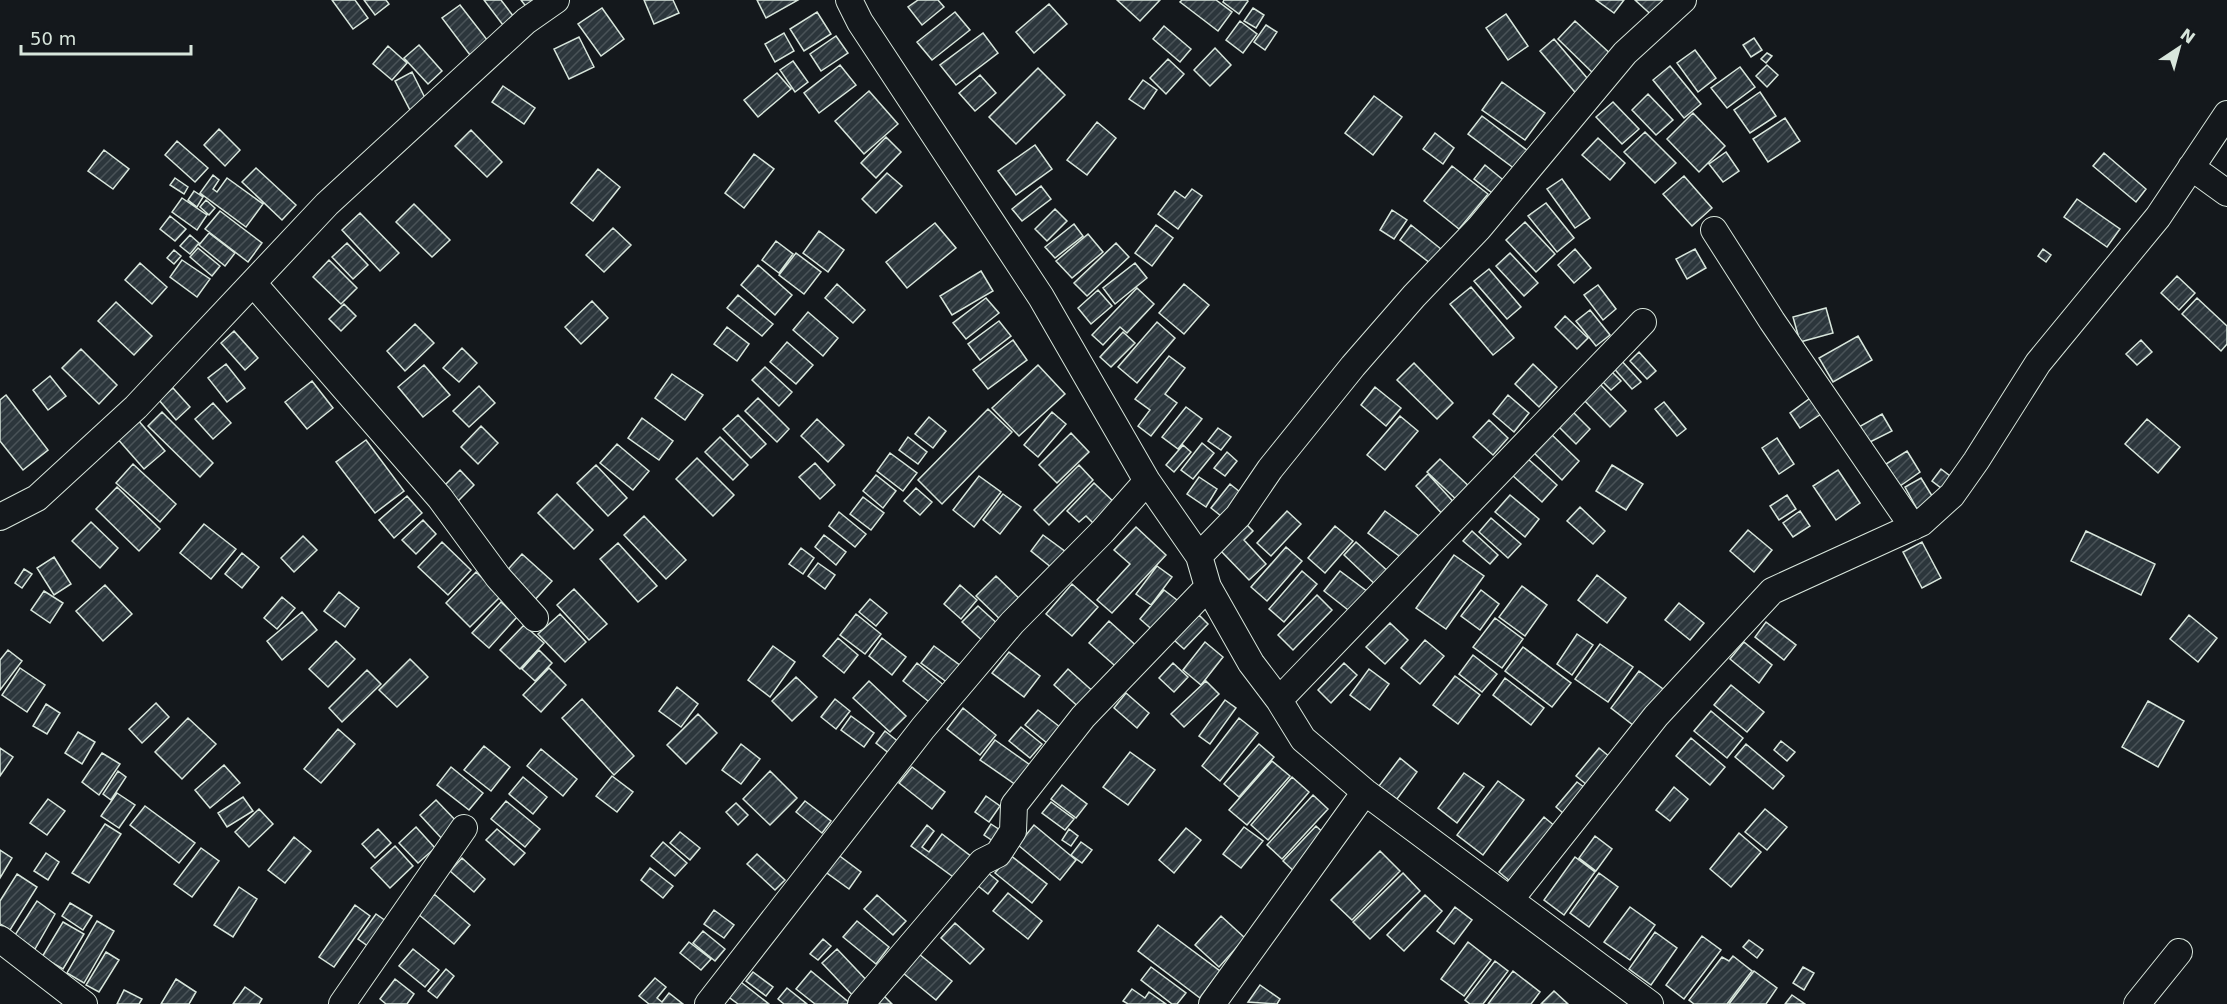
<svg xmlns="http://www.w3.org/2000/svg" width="2227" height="1004" viewBox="0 0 2227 1004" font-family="'DejaVu Sans',sans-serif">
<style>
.building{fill:url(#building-hatch);stroke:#d8e6dc;stroke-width:1.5}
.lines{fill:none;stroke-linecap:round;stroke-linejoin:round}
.minor-casing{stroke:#d8e6dc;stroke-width:28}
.minor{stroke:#14181c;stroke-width:26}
</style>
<defs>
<pattern id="building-hatch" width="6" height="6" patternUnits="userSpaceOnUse" patternTransform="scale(1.5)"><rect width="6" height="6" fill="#2c363c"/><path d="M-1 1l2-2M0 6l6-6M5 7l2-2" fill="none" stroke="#4a5358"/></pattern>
</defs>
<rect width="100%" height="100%" fill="#14181c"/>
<path class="building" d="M332 0H355L368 18 353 29Z
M364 0H386L389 4 375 15Z
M484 0H501L517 21 506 29Z
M521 0H549L531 13Z
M644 0H673L679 13 654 24Z
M757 0H798L766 18Z
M918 0H938L944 7 922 25 908 7Z
M1117 0H1160L1140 21Z
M1182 0H1216L1232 12 1218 31 1180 2Z
M1224 0H1247L1248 1 1239 14 1223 2Z
M1596 0H1624L1614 13Z
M1635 0H1675L1657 20Z
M1049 4 1067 24 1034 53 1016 32Z
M460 5 488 41 470 55 442 18Z
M602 8 624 39 601 56 578 24Z
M1253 8 1264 15 1256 28 1244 21Z
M817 12 831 34 804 51 790 29Z
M955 12 970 30 932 60 917 42Z
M1506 14 1528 46 1508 60 1486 28Z
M1240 21 1257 34 1243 53 1226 40Z
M1575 21 1614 57 1596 76 1558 39Z
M1266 25 1277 32 1265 50 1254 42Z
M1164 26 1191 49 1180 62 1153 39Z
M784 33 794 51 775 62 765 44Z
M983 33 998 53 956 85 940 65Z
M836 36 848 53 821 71 810 54Z
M579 37 594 67 569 79 554 49Z
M1754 38 1762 50 1751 57 1743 45Z
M1554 39 1593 85 1579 97 1540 51Z
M419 45 442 71 428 84 404 58Z
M388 46 407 63 392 80 373 64Z
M1215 48 1231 65 1210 86 1194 70Z
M1695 50 1716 78 1698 92 1677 63Z
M1767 53 1772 56 1766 63 1761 59Z
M1168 59 1184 74 1166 94 1150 78Z
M793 61 808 82 795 92 780 70Z
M840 65 856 85 819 113 804 93Z
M1767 65 1778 75 1767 87 1756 76Z
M1670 66 1701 104 1684 118 1653 80Z
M1740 67 1755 87 1727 108 1711 88Z
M1038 68 1065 95 1016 144 989 117Z
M412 72 428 104 411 112 395 81Z
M777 73 791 89 758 117 744 100Z
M980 75 996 93 975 111 959 93Z
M1143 80 1157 90 1144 109 1129 99Z
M1502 82 1545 113 1525 140 1482 110Z
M503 86 535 108 524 124 492 102Z
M869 91 898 124 864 154 835 121Z
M1760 92 1776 116 1750 133 1734 110Z
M1648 94 1673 120 1656 135 1632 110Z
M1374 96 1402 117 1373 155 1345 133Z
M1613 102 1639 129 1622 144 1596 117Z
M1693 113 1725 146 1699 172 1667 139Z
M1482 116 1532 154 1519 172 1468 134Z
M1785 118 1800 141 1768 162 1753 139Z
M1097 122 1116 138 1087 175 1067 160Z
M219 129 240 150 225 166 204 145Z
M471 130 502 162 487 177 455 146Z
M1645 132 1676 163 1655 183 1624 152Z
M1435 133 1454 148 1443 164 1423 149Z
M886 137 901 152 876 178 861 163Z
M1598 138 1625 163 1610 180 1582 155Z
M177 141 208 168 195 182 165 155Z
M1035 145 1052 169 1016 195 998 171Z
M104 150 129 169 113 189 88 171Z
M1726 152 1739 171 1723 182 1709 164Z
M2104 153 2146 189 2136 202 2093 166Z
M754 154 774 169 744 208 725 193Z
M1485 165 1507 183 1496 196 1474 179Z
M1452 166 1488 194 1459 229 1424 201Z
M256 168 296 205 282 220 242 182Z
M598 169 620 187 593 221 571 203Z
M887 173 902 186 876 213 862 199Z
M213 175 219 180 213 189 217 192 227 178 263 204 246 227 200 193Z
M1684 176 1712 208 1692 226 1663 194Z
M175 178 188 187 184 194 170 185Z
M1562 179 1590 218 1575 228 1547 189Z
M1041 186 1051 199 1022 221 1012 209Z
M1192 189 1202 196 1178 229 1158 214 1175 191 1185 198Z
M194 191 203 197 197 207 188 200Z
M182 198 207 215 197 230 172 212Z
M2077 199 2120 229 2107 247 2064 217Z
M206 200 215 208 209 215 200 207Z
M1546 203 1574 238 1557 252 1528 216Z
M414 204 450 240 432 257 396 222Z
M1055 209 1067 221 1047 241 1035 229Z
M1392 210 1407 220 1394 239 1380 230Z
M220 211 262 243 248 262 205 229Z
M360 213 399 253 380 271 342 230Z
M170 216 186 229 175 241 160 229Z
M1525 222 1555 254 1536 272 1506 240Z
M935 223 956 248 907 288 886 262Z
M1074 224 1083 236 1055 258 1045 247Z
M1156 225 1173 238 1152 266 1135 253Z
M1411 225 1441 249 1430 263 1400 240Z
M613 228 631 245 604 272 586 255Z
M819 231 844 250 828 272 803 253Z
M209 233 235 253 225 266 199 245Z
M1088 234 1103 252 1072 278 1056 261Z
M190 235 199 243 190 254 180 246Z
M776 241 793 254 779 273 762 260Z
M347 243 368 265 353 279 332 257Z
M1116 243 1129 257 1087 296 1074 283Z
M198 248 220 266 212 276 190 257Z
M1575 249 1591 268 1574 283 1558 265Z
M1695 249 1706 268 1687 279 1676 259Z
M2043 249 2051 255 2046 262 2038 256Z
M174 250 181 256 174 264 167 258Z
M796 253 821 272 804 294 779 275Z
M1510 253 1538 283 1524 296 1496 266Z
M182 260 210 279 197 297 170 277Z
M329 260 357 288 341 304 313 277Z
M140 263 167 287 152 304 125 280Z
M1135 263 1147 278 1115 304 1103 288Z
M758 265 792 295 775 315 741 285Z
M1489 269 1521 307 1507 319 1474 281Z
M981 271 993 291 952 315 940 296Z
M2177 276 2195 293 2179 310 2161 293Z
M837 284 865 310 853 323 825 298Z
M1184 284 1209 305 1184 334 1159 313Z
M1598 285 1616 309 1603 320 1584 295Z
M1471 287 1514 338 1493 355 1450 304Z
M1137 288 1154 304 1127 333 1120 327 1103 345 1092 335Z
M1098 290 1112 306 1091 324 1078 308Z
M738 295 773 324 762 336 727 308Z
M986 298 999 313 966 339 953 323Z
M2197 298 2227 326V344L2221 351 2182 314Z
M592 301 608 318 581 344 565 327Z
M116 302 152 336 134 355 98 321Z
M344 304 356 316 341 331 329 319Z
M1826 308 1833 333 1800 342 1793 317Z
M1590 310 1610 335 1596 346 1576 321Z
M808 312 838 338 823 356 793 330Z
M1565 316 1588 338 1577 349 1555 327Z
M999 321 1011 336 980 360 968 344Z
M1157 322 1175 338 1137 383 1118 367Z
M415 324 434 343 405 371 387 351Z
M727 327 749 344 737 361 714 344Z
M234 331 258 358 245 370 221 343Z
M1123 332 1135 343 1111 367 1100 357Z
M1858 336 1872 360 1833 382 1819 358Z
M1013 340 1027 360 988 389 973 370Z
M2141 340 2152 352 2137 365 2126 354Z
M787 342 813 365 796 384 770 362Z
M462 348 477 363 459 382 443 368Z
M81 349 117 385 99 404 62 368Z
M1639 352 1656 371 1647 379 1630 361Z
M1169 356 1185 368 1165 394 1177 403 1151 436 1138 426 1150 410 1135 399Z
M1619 358 1641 382 1632 389 1611 365Z
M1414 363 1453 403 1437 419 1397 380Z
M226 364 245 388 227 402 208 378Z
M1533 364 1557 387 1539 407 1515 384Z
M424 365 450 395 423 417 398 387Z
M1038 365 1065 394 1019 436 992 408Z
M1606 366 1621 381 1611 390 1596 375Z
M765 367 792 392 779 406 752 380Z
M672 374 703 395 685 420 655 398Z
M50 376 66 396 48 410 33 390Z
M312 381 333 408 307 429 285 402Z
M1598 382 1626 411 1610 427 1582 398Z
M479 386 495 403 469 427 453 411Z
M1375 387 1401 408 1386 426 1361 405Z
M173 388 190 407 176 420 159 400Z
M6 395 48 450 23 470 0 441V400Z
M1508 395 1529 413 1514 432 1493 414Z
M1813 396 1824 412 1800 428 1790 413Z
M758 398 789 429 777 442 745 411Z
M1664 402 1686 429 1677 436 1655 409Z
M213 403 231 423 213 439 195 419Z
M1186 407 1202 419 1178 449 1162 437Z
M1569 408 1590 429 1576 444 1554 422Z
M988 409 1012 432 942 504 918 480Z
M162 412 213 463 200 477 148 426Z
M1052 412 1066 424 1038 457 1024 445Z
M1882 414 1892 431 1866 444 1857 428Z
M738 415 766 444 751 458 723 429Z
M1400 416 1418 431 1385 470 1367 455Z
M929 417 946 431 933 448 915 434Z
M642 418 673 441 659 460 628 438Z
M137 419 165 451 144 469 116 437Z
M817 419 844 445 828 462 801 436Z
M2147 419 2180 447 2158 473 2125 444Z
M1489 420 1508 438 1493 455 1473 437Z
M481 426 498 443 478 464 461 447Z
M1218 428 1231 437 1221 450 1208 441Z
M1071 433 1089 452 1057 483 1039 465Z
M1550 433 1579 461 1562 480 1533 452Z
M720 437 748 465 733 480 705 452Z
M908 437 927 452 918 464 899 450Z
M1777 438 1794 464 1779 474 1762 448Z
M366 440 404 491 375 513 336 462Z
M1202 443 1214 453 1193 479 1181 470Z
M617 444 649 471 633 490 600 463Z
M1183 445 1191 452 1174 472 1166 465Z
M1907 451 1920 472 1900 486 1886 464Z
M1227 452 1237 461 1225 476 1214 468Z
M890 453 917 473 903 491 877 471Z
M697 458 734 495 713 516 676 479Z
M1527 458 1557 485 1542 502 1512 475Z
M1440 459 1473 490 1460 503 1427 472Z
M815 463 835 485 820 499 799 477Z
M133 464 176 504 160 522 116 483Z
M596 465 627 498 608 516 577 483Z
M1079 465 1093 480 1049 525 1034 510Z
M1612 465 1643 484 1626 510 1596 491Z
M1941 469 1954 479 1945 491 1932 481Z
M460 470 474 485 455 504 440 490Z
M1838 470 1860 503 1836 520 1813 486Z
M1428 474 1459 508 1447 519 1416 486Z
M876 475 896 491 883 508 863 491Z
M979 476 1001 492 974 527 953 510Z
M1199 477 1217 489 1206 507 1187 494Z
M1921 478 1934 499 1917 509 1905 487Z
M1094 483 1119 507 1098 528 1086 516 1079 522 1067 511Z
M1230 484 1245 496 1226 520 1211 508Z
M117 487 160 529 139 551 96 509Z
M916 488 932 502 920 515 904 501Z
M557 494 593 530 574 549 538 513Z
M1003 494 1021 507 1000 534 983 520Z
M1510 495 1539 519 1525 537 1495 512Z
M1787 495 1796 509 1779 520 1770 506Z
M407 496 422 513 394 538 379 520Z
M863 497 884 513 871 530 850 514Z
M1580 507 1605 531 1593 544 1567 521Z
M1287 511 1301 524 1271 556 1257 543Z
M1385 511 1423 539 1406 561 1368 533Z
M1800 511 1810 526 1793 537 1783 523Z
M839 512 866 534 855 547 829 526Z
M644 516 686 560 666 579 624 535Z
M1491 518 1521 544 1508 558 1479 532Z
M423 520 436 534 416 554 402 540Z
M91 522 118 548 100 568 72 541Z
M204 524 236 549 211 579 180 553Z
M1246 524 1253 531 1244 540 1266 564 1249 580 1219 549Z
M1335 526 1353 541 1325 573 1308 558Z
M1136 527 1166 555 1112 613 1097 600 1130 564 1114 550Z
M1748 530 1772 550 1754 572 1730 551Z
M1472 531 1498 555 1490 564 1463 541Z
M2086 531 2155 564 2141 595 2071 561Z
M824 535 846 552 836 565 815 547Z
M1043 535 1070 555 1057 572 1031 551Z
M303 536 317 550 294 572 281 558Z
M442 542 471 570 448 595 418 567Z
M1356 542 1391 574 1379 588 1344 555Z
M1922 542 1941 578 1922 588 1903 552Z
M618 543 657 586 638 602 600 559Z
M1286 547 1302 561 1267 601 1251 587Z
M801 548 814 558 803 574 789 564Z
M242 553 259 567 242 588 225 574Z
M522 554 552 581 533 602 503 575Z
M1454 555 1484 576 1446 629 1416 608Z
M54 557 71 584 54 595 37 568Z
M818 563 835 575 825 589 808 576Z
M1157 566 1172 577 1151 605 1136 594Z
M24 569 32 574 22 588 15 583Z
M1302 571 1317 584 1284 622 1269 609Z
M1340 571 1368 592 1352 613 1324 591Z
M476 572 501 596 470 627 446 603Z
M1597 575 1626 598 1607 623 1578 600Z
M996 576 1024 603 1004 623 976 596Z
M1072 584 1098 607 1072 636 1046 614Z
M105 585 132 614 103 641 76 611Z
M960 585 977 600 961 619 944 604Z
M1522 586 1547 605 1525 636 1499 617Z
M574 589 607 624 589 640 557 605Z
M1164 590 1181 603 1156 633 1140 619Z
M1481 590 1499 604 1480 630 1461 616Z
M44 591 63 603 50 623 31 610Z
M339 592 359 608 345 627 324 611Z
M1317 595 1332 610 1293 650 1278 635Z
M282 597 295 608 277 629 264 618Z
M870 599 887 613 876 626 859 612Z
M501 602 517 617 489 648 472 633Z
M1679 603 1704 623 1690 640 1665 620Z
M978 606 1000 626 985 643 962 622Z
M302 612 317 630 282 660 267 641Z
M560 614 586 642 565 662 538 634Z
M856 614 881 634 865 654 840 635Z
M1199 615 1208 624 1184 649 1174 640Z
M2189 615 2217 638 2198 662 2170 639Z
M1495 618 1523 639 1502 668 1473 647Z
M1109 621 1141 650 1121 671 1089 643Z
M1766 622 1796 645 1784 660 1755 637Z
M1390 623 1408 640 1385 664 1366 647Z
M524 625 544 643 520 669 500 650Z
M1577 634 1593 645 1572 675 1557 664Z
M838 638 858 655 844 673 823 656Z
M882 638 906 657 892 675 869 656Z
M1425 640 1444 656 1420 684 1401 668Z
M336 641 355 659 328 687 309 669Z
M1205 642 1223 657 1201 685 1183 670Z
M1744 642 1772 665 1759 683 1730 659Z
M1600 644 1633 667 1608 702 1575 679Z
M773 646 795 662 770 697 748 680Z
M934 646 961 666 948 683 921 663Z
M1523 647 1571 683 1552 707 1505 671Z
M8 650 22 661 0 690V660Z
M539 650 552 663 535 681 522 669Z
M1009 652 1040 676 1024 697 992 673Z
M1473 655 1497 674 1482 692 1459 674Z
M410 659 428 677 397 707 379 690Z
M917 663 952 692 938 709 903 681Z
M1173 663 1188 677 1174 692 1159 678Z
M1344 663 1357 675 1331 703 1318 690Z
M20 668 45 685 27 712 2 695Z
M549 668 566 685 541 712 523 695Z
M1068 669 1096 694 1082 710 1054 685Z
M1369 669 1389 684 1370 710 1350 695Z
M367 670 381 684 342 722 329 708Z
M1639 671 1671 695 1642 732 1611 708Z
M1455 676 1480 695 1458 724 1433 705Z
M796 677 817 697 792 721 772 701Z
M1505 678 1544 708 1531 725 1493 695Z
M869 681 906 716 890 732 853 698Z
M1206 681 1219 694 1184 727 1171 714Z
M1731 685 1764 712 1747 732 1714 705Z
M677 687 698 704 681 727 659 711Z
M1126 693 1149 713 1137 728 1114 708Z
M582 699 634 756 614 775 562 718Z
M835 699 850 711 836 729 821 717Z
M1225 700 1236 708 1210 744 1199 736Z
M2148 701 2184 721 2158 767 2122 747Z
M156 703 169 717 142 743 129 729Z
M46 704 60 713 47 734 33 726Z
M963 708 996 735 980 755 947 729Z
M1038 710 1060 727 1047 743 1025 725Z
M1711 711 1743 738 1727 758 1694 731Z
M698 714 717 733 686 764 667 745Z
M851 716 874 733 864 747 841 730Z
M188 718 216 744 182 779 155 752Z
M1239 718 1258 733 1220 781 1202 766Z
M1021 727 1042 744 1030 758 1009 741Z
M338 729 355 744 321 783 304 769Z
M885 731 900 743 890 754 876 743Z
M78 732 95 742 82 764 65 753Z
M1691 738 1725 767 1710 785 1676 756Z
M995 740 1033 767 1019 787 980 760Z
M1781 741 1795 752 1787 761 1774 750Z
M741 744 760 759 741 784 722 770Z
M1259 744 1274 757 1239 797 1224 784Z
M1746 744 1784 776 1773 789 1735 757Z
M484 746 510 767 491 791 464 770Z
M0 748 13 757 0 776Z
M1599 748 1616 762 1593 790 1576 776Z
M541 749 577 779 563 796 527 766Z
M1130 752 1155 770 1128 805 1103 787Z
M102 753 120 764 99 795 82 782Z
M1400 758 1417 772 1397 799 1379 786Z
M1272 761 1290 776 1247 825 1229 810Z
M224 765 240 783 210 808 195 790Z
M451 767 483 793 469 810 437 785Z
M912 767 945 792 932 809 899 783Z
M118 771 126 777 111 800 103 794Z
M770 771 797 798 770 825 743 799Z
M1464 773 1484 787 1457 823 1438 808Z
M612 776 633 792 617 812 596 796Z
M523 777 547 797 533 814 509 794Z
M1292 777 1309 792 1268 840 1251 825Z
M1498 781 1524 800 1483 855 1457 835Z
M1577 782 1592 793 1571 820 1556 807Z
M1062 785 1087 804 1076 818 1051 799Z
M1674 787 1688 799 1670 821 1656 810Z
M117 793 135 805 119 828 101 816Z
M1313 795 1328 809 1282 859 1267 845Z
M986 796 1000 806 989 822 975 812Z
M243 797 253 811 227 827 218 813Z
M48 799 65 811 47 835 30 823Z
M436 800 460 825 444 841 420 815Z
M506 801 540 829 525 847 491 819Z
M805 801 831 821 822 833 796 812Z
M1051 802 1074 819 1065 830 1042 813Z
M736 803 748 815 738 825 726 812Z
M145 806 195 843 179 863 130 825Z
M259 809 273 824 249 847 235 832Z
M1765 809 1787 827 1767 850 1745 832Z
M1544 817 1562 832 1517 887 1499 872Z
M105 824 121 834 89 883 72 873Z
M991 824 1003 832 996 843 984 835Z
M927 825 934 831 922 847 929 852 942 834 972 857 956 879 911 846Z
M1034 825 1076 860 1060 880 1018 845Z
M1316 826 1330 839 1297 874 1283 861Z
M416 827 435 848 418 863 399 843Z
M1244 827 1263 841 1241 868 1223 854Z
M1186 828 1201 840 1174 873 1159 860Z
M378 829 391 843 375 858 362 844Z
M497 829 525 853 514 865 486 840Z
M1069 829 1078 836 1071 846 1062 840Z
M680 832 700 848 690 860 670 843Z
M1739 833 1761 852 1731 887 1710 869Z
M1595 836 1612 849 1596 871 1579 858Z
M294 837 311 851 285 883 268 870Z
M663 842 687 863 675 876 651 856Z
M1081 842 1092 850 1082 863 1071 855Z
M395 846 413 866 390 888 371 868Z
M201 848 219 861 192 897 174 884Z
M0 850 12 858 0 878Z
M833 851 861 872 849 889 820 868Z
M1380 851 1400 871 1352 920 1331 900Z
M46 853 59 862 48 880 34 871Z
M757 854 785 880 775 890 747 864Z
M1010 855 1047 884 1032 903 995 873Z
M1575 857 1595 872 1564 915 1544 900Z
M462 858 485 879 474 892 450 871Z
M650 868 673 886 663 898 641 880Z
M982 868 998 881 988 894 972 881Z
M1403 873 1420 891 1370 939 1353 922Z
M1599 873 1618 887 1589 927 1570 913Z
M17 874 37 887 10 930 0 924V901Z
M239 887 257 899 233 937 214 925Z
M1008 893 1042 921 1028 939 993 911Z
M434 894 470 925 454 944 418 914Z
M877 895 906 921 893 935 864 909Z
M1425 895 1442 911 1404 951 1387 935Z
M37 901 55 914 35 949 15 935Z
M70 903 92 916 83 930 62 916Z
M355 905 370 916 334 967 319 957Z
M1455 907 1472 920 1454 944 1437 931Z
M1630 907 1655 925 1630 960 1604 942Z
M714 910 734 925 724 938 704 924Z
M376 914 393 926 375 951 358 939Z
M1221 916 1245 938 1219 967 1195 945Z
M97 921 114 931 84 983 67 973Z
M857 921 889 947 876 964 843 937Z
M63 922 84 934 63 969 42 957Z
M955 923 984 949 970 964 941 938Z
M1158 925 1220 971 1200 998 1138 951Z
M703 931 725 949 715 961 693 943Z
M1655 932 1677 948 1651 985 1629 969Z
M1702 936 1721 950 1684 999 1666 985Z
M823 939 831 946 818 960 810 954Z
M1749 940 1763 950 1757 958 1743 947Z
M689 942 711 959 701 970 680 953Z
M1468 942 1491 960 1464 996 1441 979Z
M413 949 439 970 425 987 399 966Z
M837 949 872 986 857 1000 822 963Z
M106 952 119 960 99 992 86 985Z
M919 954 952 981 936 1000 903 973Z
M1733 956 1752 971 1727 1004H1694L1689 1000 1722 957 1729 961Z
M1495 961 1508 971 1483 1004H1470L1465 1000Z
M1151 967 1186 993 1177 1004H1172L1141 980Z
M1803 967 1814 973 1804 990 1793 983Z
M446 969 454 976 437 998 428 991Z
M811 971 851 1004H815L796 989Z
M1513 971 1540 992 1531 1004H1488Z
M1754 971 1777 988 1766 1004H1729Z
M753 972 773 987 766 996 746 981Z
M655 978 666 987 657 998 662 1002 669 993 683 1004H649L639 996Z
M176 979 196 992 189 1004H161Z
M395 979 414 994 407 1004H386L380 999Z
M737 979 769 1004H738L726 995Z
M1260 985 1280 999 1277 1004 1248 1002Z
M245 987 262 999 259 1004H233Z
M787 988 807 1004H784L778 999Z
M1132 989 1145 998 1149 992 1166 1004H1128L1123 1001Z
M124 990 142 999 139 1004H117Z
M1554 991 1568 1004H1541Z
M882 994 892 1004H872Z
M1792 995 1805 1004H1785Z"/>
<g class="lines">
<defs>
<path id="minor" d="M849 0 860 22 1041 297 1147 481 1199 556 1208 587 1251 663 1279 700 1303 739 1365 792 1650 1004
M2191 167 2227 193
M1714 230 1772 321 1913 527
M253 283 440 498 498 577 535 618
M0 517 37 498 136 407 327 204 526 21 556 0
M1199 556 1238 516 1270 469 1353 366 1414 296 1479 228 1625 53 1683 0
M1279 700 1643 322
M1510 900 1656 716 1772 591 1921 523 1952 495 1976 461 2038 363 2158 217 2227 114
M0 939 84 1004
M342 1004 464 828
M708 1004 923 728 1012 623 1102 532 1147 481
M861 1004 982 862 998 854 1013 831 1014 805 1083 717 1208 587
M1212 1004 1365 792
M2137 1004 2179 952"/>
</defs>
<use href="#minor" class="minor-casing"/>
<use href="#minor" class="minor"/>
</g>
<g transform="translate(2179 48) rotate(36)" stroke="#14181c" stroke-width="4.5" paint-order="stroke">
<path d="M0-4.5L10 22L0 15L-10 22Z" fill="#d8e6dc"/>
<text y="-9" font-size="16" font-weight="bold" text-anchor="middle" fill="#d8e6dc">N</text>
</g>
<path d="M21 45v9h170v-9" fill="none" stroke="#d8e6dc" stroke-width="3"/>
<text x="30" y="45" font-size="18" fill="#d8e6dc" stroke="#14181c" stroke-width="4.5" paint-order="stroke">50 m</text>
</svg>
